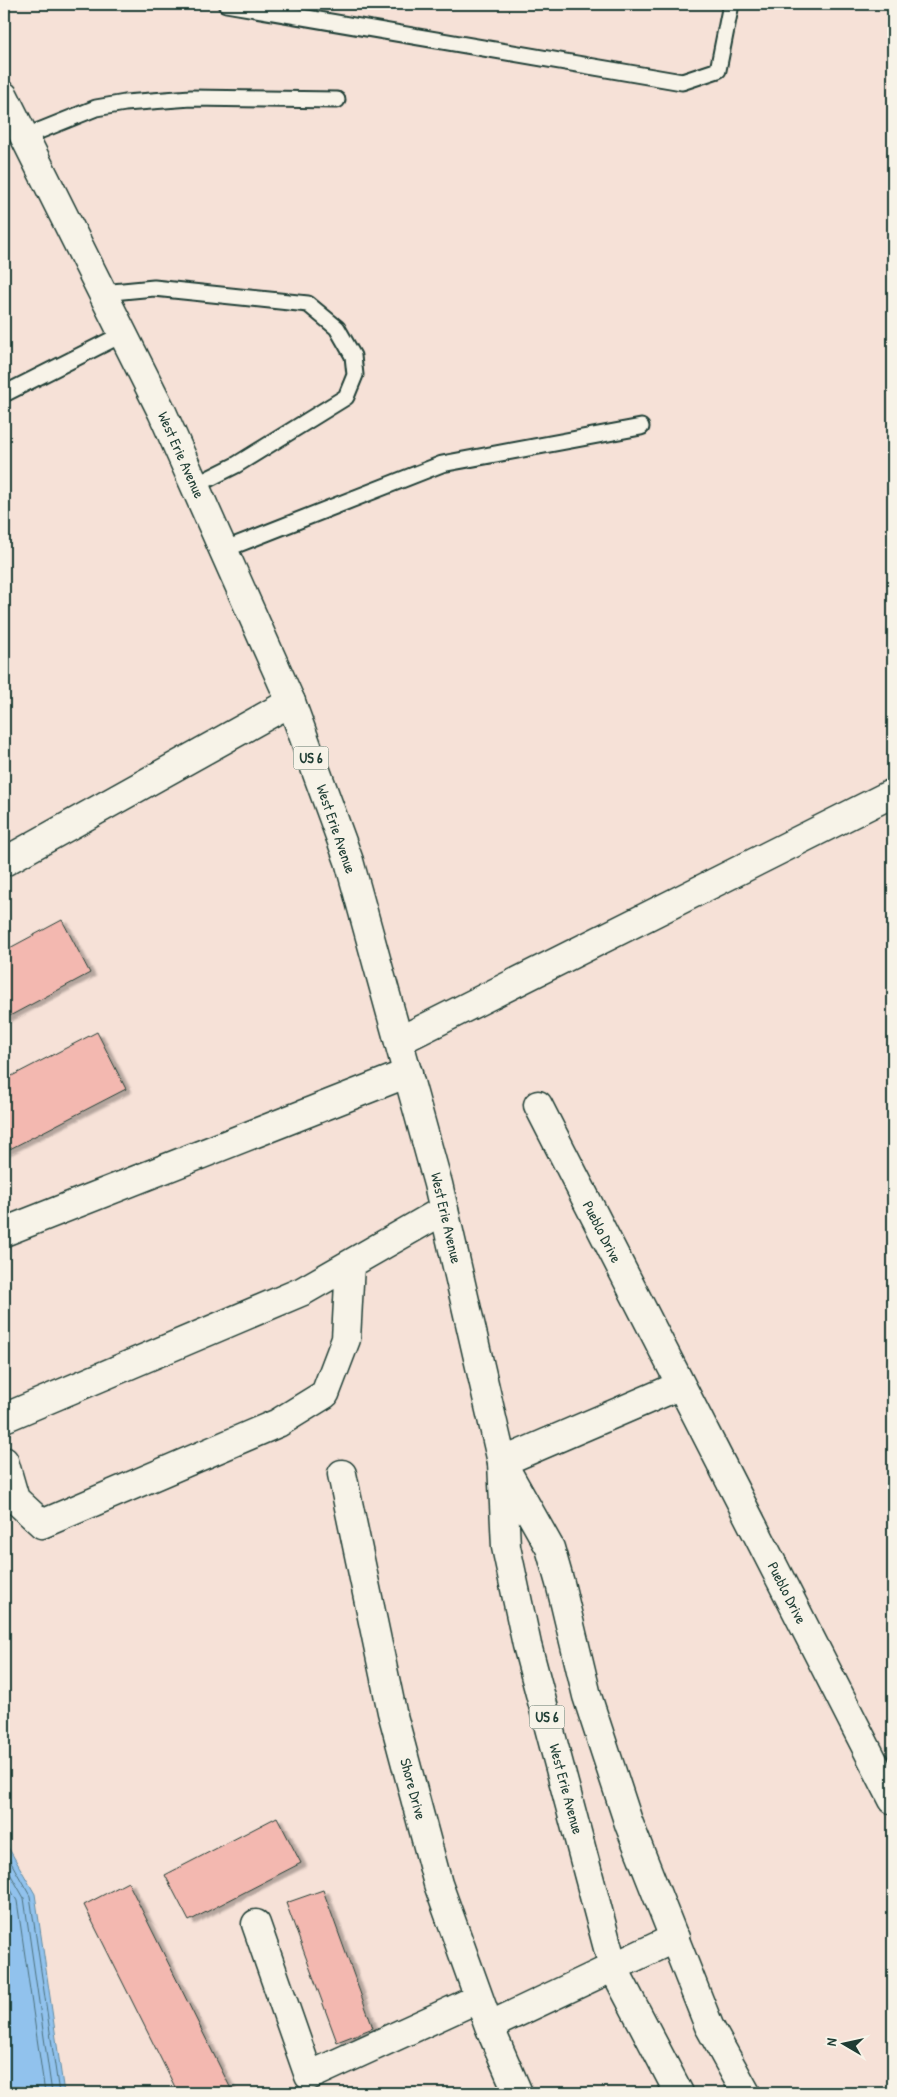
<svg xmlns="http://www.w3.org/2000/svg" width="897" height="2097" viewBox="0 0 897 2097" font-family="'Patrick Hand',sans-serif">
<style>
.water{fill:#91c2ed;stroke:#638da3}
.lines{fill:none;stroke-linecap:round;stroke-linejoin:round}
.shore{stroke:#4d727e;stroke-width:1}
.building{fill:#f3b8b0;stroke:#1f3d34;filter:url(#shadow)}
.service-casing{stroke:#1f3d34;stroke-width:19}
.minor-casing{stroke:#1f3d34;stroke-width:31}
.primary-casing{stroke:#1f3d34;stroke-width:31}
.service{stroke:#f7f3e8;stroke-width:15}
.minor{stroke:#f7f3e8;stroke-width:28}
.primary{stroke:#f7f3e8;stroke-width:28}
.labels{text-anchor:middle;stroke-width:4;stroke-linejoin:round;paint-order:stroke}
.shield{fill:#f7f3e8;stroke:#60746a;stroke-width:1}
.shield-label{font-size:14px;font-weight:bold;fill:#1f3d34}
.street-label{font-size:15px;fill:#1f3d34;stroke:#f7f3e8}
</style>
<defs>
<filter id="shadow"><feDropShadow dx="5.5" dy="3" stdDeviation="1" flood-color="#0004"/></filter>
</defs>
<rect width="100%" height="100%" fill="#f6e1d7"/>
<filter id="ink" filterUnits="userSpaceOnUse"><feTurbulence type="fractalNoise" baseFrequency=".02" numOctaves="2"/><feDisplacementMap in="SourceGraphic" scale="10" xChannelSelector="R" yChannelSelector="G"/><feConvolveMatrix kernelMatrix="1 2 1 2 8 2 1 2 1" color-interpolation-filters="sRGB"/></filter>
<g filter="url(#ink)">
<path class="water" d="M4 1840 35 1894 64 2093H4Z"/>
<g class="lines">
<path class="shore" d="M4 1850 30 1896 59 2093
M4 1863 24 1898 52 2093
M4 1877 17 1901 45 2093"/>
</g>
<path class="building" d="M62 920 90 973 4 1019V951Z
M97 1032 126 1089 4 1152V1080Z
M277 1817 301 1863 189 1921 165 1875Z
M128 1882 233 2093H178L84 1905Z
M323 1890 373 2028 337 2042 286 1903Z"/>
<g class="lines">
<defs>
<path id="service" d="M226 4 682 82 718 70 731 4
M24 137 96 108 125 103 191 98 337 100
M102 293 154 288 308 304 337 328 353 356 355 375 346 397 236 465 194 486
M4 394 123 334
M223 550 442 464 641 427"/>
<path id="minor" d="M4 862 291 702
M399 1041 893 793
M538 1105 893 1800
M4 1232 408 1073
M4 1418 303 1291 444 1210
M4 1461 15 1499 42 1524 278 1423 325 1394 346 1339 350 1264
M502 1462 681 1385
M342 1474 392 1712 438 1884 489 2026 518 2093
M256 1924 309 2076 479 1998
M489 2026 675 1938"/>
<path id="primary" d="M4 96 162 412 291 702 349 861 438 1184 502 1462 506 1547 527 1645 613 1967 679 2093
M505 1468 550 1548 560 1583 587 1696 629 1824 709 2026 746 2093"/>
</defs>
<use href="#service" class="service-casing"/>
<use href="#minor" class="minor-casing"/>
<use href="#primary" class="primary-casing"/>
<use href="#service" class="service"/>
<use href="#minor" class="minor"/>
<use href="#primary" class="primary"/>
</g>
</g>
<g class="labels">
<g class="shield">
<rect x="293.5" y="746.5" width="35" height="23" rx="4"/>
<rect x="529.5" y="1705.5" width="35" height="23" rx="4"/>
</g>
<g class="shield-label">
<text x="311" y="763">US 6</text>
<text x="547" y="1722">US 6</text>
</g>
<g class="street-label">
<text transform="translate(181 455) rotate(66)" y="5">West Erie Avenue</text>
<text transform="translate(336 829) rotate(71)" y="5">West Erie Avenue</text>
<text transform="translate(446 1218) rotate(77)" y="5">West Erie Avenue</text>
<text transform="translate(602 1232) rotate(63)" y="5">Pueblo Drive</text>
<text transform="translate(787 1593) rotate(63)" y="5">Pueblo Drive</text>
<text transform="translate(413 1789) rotate(75)" y="5">Shore Drive</text>
<text transform="translate(566 1789) rotate(75)" y="5">West Erie Avenue</text>
</g>
</g>
<rect width="897" height="2097" fill="none" stroke="#f7f3e8" stroke-width="20"/>
<rect x="10" y="10" width="877" height="2077" fill="none" stroke="#1f3d34" stroke-width="2" filter="url(#ink)"/>
<g transform="translate(844 2044) rotate(279)" stroke="#f7f3e8" stroke-width="4" paint-order="stroke">
<path d="M0-4L9 19L0 12L-9 19Z" fill="#1f3d34"/>
<text y="-8" font-size="14" font-weight="bold" text-anchor="middle" fill="#1f3d34">N</text>
</g>
</svg>
